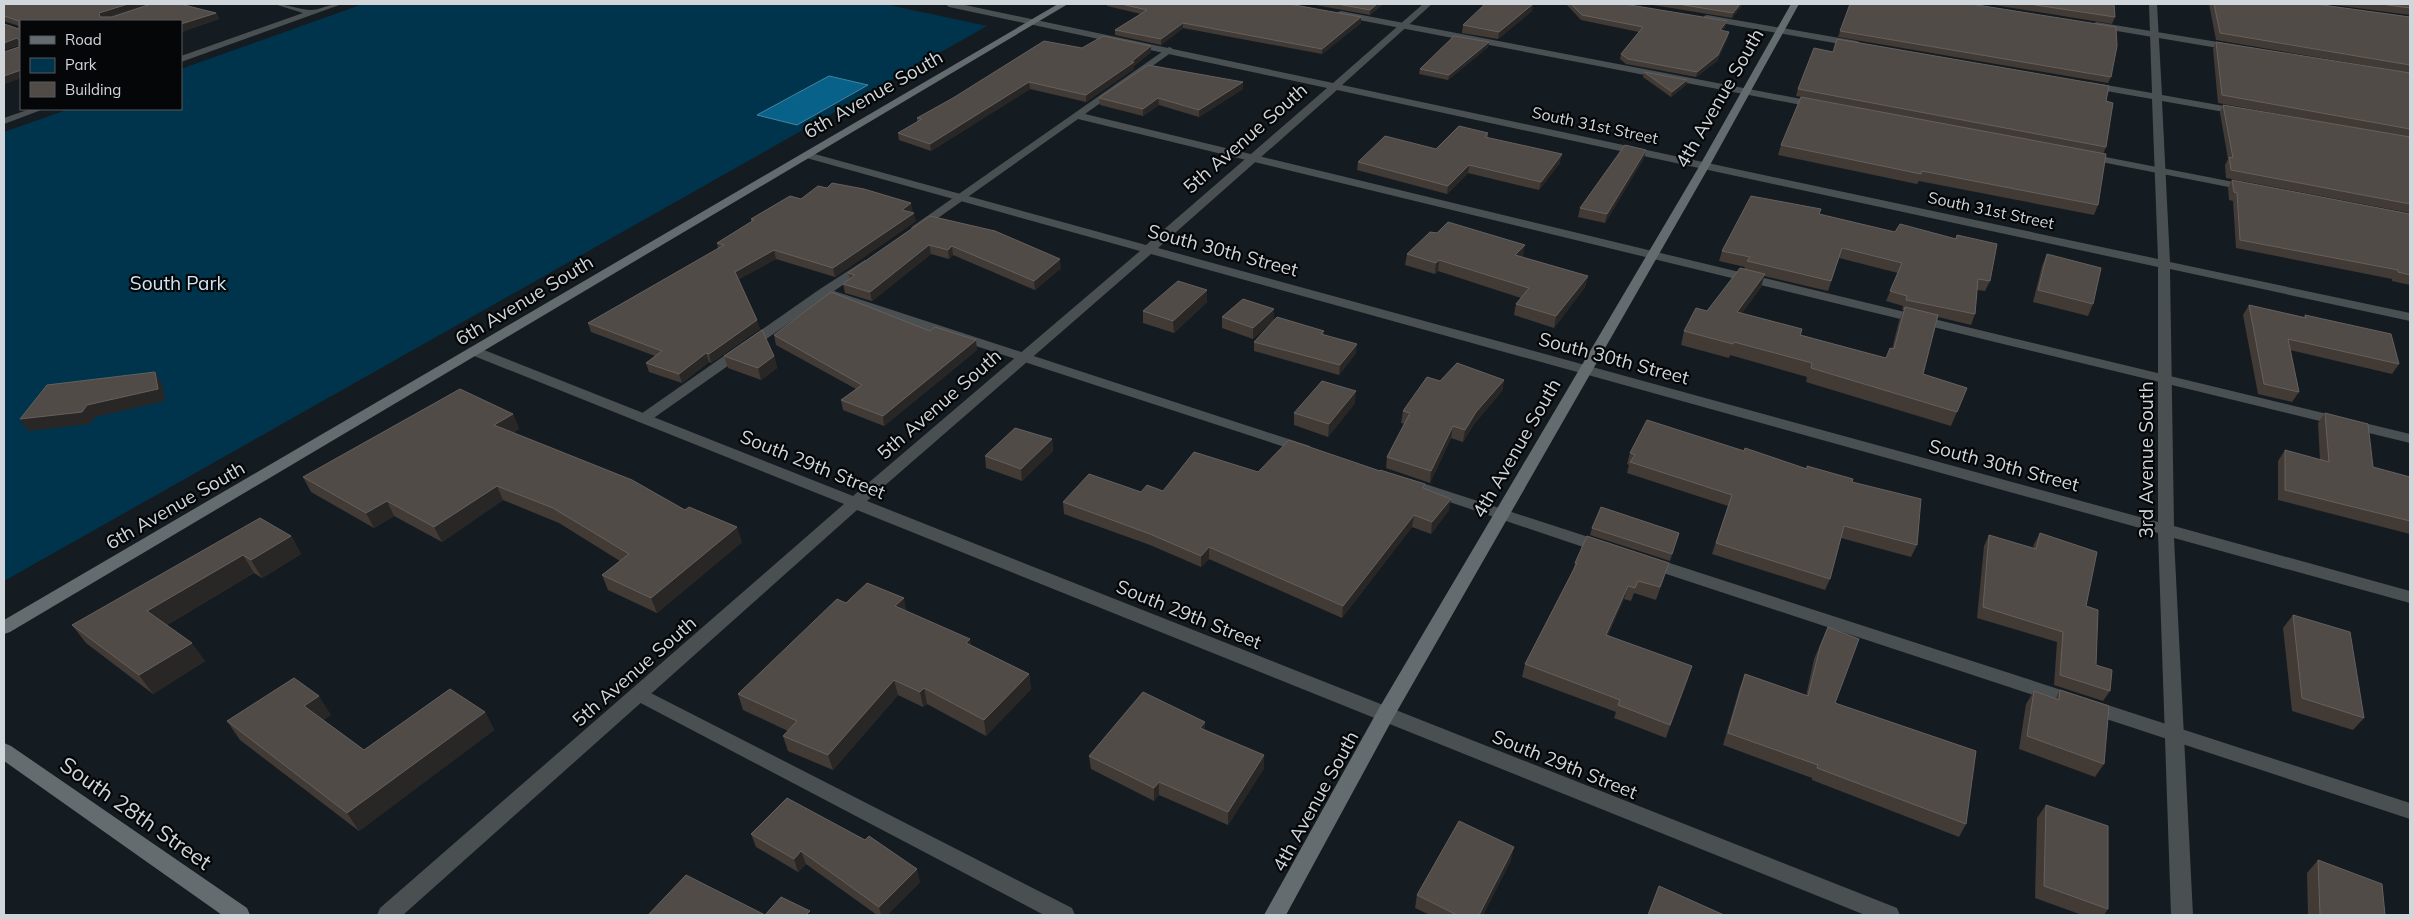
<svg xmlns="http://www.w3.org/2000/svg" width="2414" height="919" viewBox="0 0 2414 919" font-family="Mulish,sans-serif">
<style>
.green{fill:#00344c}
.water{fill:#086189;stroke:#4484a1}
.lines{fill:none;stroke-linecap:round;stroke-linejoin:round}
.lane{fill:#4a4f52;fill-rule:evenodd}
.street{fill:#4a4f52;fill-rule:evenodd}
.secondary{fill:#656c70;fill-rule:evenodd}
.wall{fill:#423a35;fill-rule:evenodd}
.shaded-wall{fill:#292726}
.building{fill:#514b47;stroke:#65605e}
.labels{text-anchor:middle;stroke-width:4.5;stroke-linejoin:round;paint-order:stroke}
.far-street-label{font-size:16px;fill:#d0d6d9;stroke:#040608}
.street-label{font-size:19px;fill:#d0d6d9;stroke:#040608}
.park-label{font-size:19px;fill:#cfe5f3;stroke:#040608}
.near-street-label{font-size:22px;fill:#d0d6d9;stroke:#040608}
</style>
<rect width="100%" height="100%" fill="#141c22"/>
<path class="green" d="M363 4H884L987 26 4 581V132L69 109H181V69Z"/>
<path class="water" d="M829 76 868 85 797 125 757 115Z"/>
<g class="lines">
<path class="lane" d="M1341 11 1817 102 1822 105 1817 108 1338 16V12Z
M2096 22 2236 45 2241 48 2236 51 2093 27 2092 25Z
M1169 47 1172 48V52L1085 114 2410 434V443L1078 119 921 230H913L911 228 913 226Z
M2085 153 2249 185 2255 188 2249 191 2081 158 2080 156Z
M865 260 871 264 869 267 834 291 1310 446 1312 449 1310 452H1300L826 297 648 422H638L636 419 638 416 820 289Z
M1410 479 1610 544 1612 548 1610 552H1598L1405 487 1402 484 1405 481Z
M1648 556 2410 803V819L1642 566 1640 562 1642 558Z
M639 687 1072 908 1075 915H1044L633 699 630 694 633 689Z"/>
<path class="street" d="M274 4C287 4 298 9 310 10 320 10 330 3 342 4L181 62V56L303 13Z
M945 4H960L1333 83 1423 4H1432L1342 85 2158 259 2152 99 2089 88 2084 85 2089 82 2152 93 2149 4H2157L2162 95 2241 109 2246 112 2241 115 2162 101 2170 262 2410 313V321L2170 269 2174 526 2410 591V603L2174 538 2193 915H2171L2158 533 1151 254 867 501 1897 908 1900 915H1865L857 510 403 915H377L380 908 844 504 469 354 467 351 469 348H479L853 496 1140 251 803 157V153H811L1146 245 1327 88 949 7ZM1337 90 2158 267V522L1158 248Z
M1707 15 1857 41 1862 44 1857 47 1704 20V16Z
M30 109H44L4 124V118Z"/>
<path class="secondary" d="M1058 4H1068L10 632 4 634V620Z
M1791 4H1799L1710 165 1392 720 1286 915H1264L1378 710 1700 165Z
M4 743 11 746 247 908 250 915H222L4 761Z"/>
</g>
<path class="wall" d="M4 4H149L110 17 216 13 219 19 181 32V21H21V78L4 84V52L19 47V45L4 50V24L19 29V26L4 21Z
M1107 4H1289L1361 17V23L1322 54 1183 28 1161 45 1115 35V30L1141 14 1107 6Z
M1310 4H1383L1370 15Z
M1533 4 1532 11 1498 39 1462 33 1463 25Z
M1566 4H1624L1727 21 1725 27 1722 31 1728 37 1717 61 1696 77 1626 64 1620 59 1621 54 1639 32 1581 20Z
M1647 4H1743L1732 18Z
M1850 4 2111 77 2108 83 1838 37Z
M1988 4H2114L2115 17 2112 24Z
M2209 4H2315L2410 17V73L2216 40Z
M2327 4H2410V15Z
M1489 42 1488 47 1448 80 1419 74 1420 69Z
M2216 42 2410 73V213L2226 178 2225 165 2228 159 2220 113 2223 105 2371 131 2218 103 2213 49Z
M1151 46V52L1134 66V69L1086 102 1030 89 931 151 899 140 898 133 917 122V118L1082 48Z
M1644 72 1687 80 1686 85 1671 97 1643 77Z
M1243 89 1199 117 1159 105 1143 116 1100 105 1099 98Z
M1798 89 2106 101V147L2103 154 2098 205 2094 215 1919 181 1917 184 1778 155 1781 145 1855 107 1796 96Z
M1488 133V138L1560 163 1539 190 1468 173 1447 194 1357 170 1358 162 1436 149Z
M1644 158 1605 223 1578 217 1580 208Z
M2232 180 2410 214V285L2392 281V279L2236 248 2233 201 2229 200 2228 188Z
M801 199 913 212H912L916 221 835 277 776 259 739 279 760 329 711 363 709 362 682 383 649 372 646 363 655 356 591 332 588 323 718 249 717 243 751 222V219Z
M1821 209 1819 214 1895 232 1956 239 1957 235 1990 281 1985 291 1977 290 1975 314 1971 325 1938 317 1923 374 1967 388 1951 426 1806 382 1807 377 1730 355 1729 358 1681 345 1684 331 1707 311 1744 269 1745 267 1719 261 1722 251ZM1839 258 1898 273 1886 301 1903 306 1902 310H1904L1899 321 1892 349 1886 358 1801 335 1802 329 1742 313 1761 287 1764 276 1828 291Z
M930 216 1061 268 1035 290 953 255 949 259 931 254 872 301 845 293 843 284 850 279 848 273Z
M1407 254 1523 256 1522 257 1588 276 1585 287 1554 328 1514 315 1516 304 1521 298 1438 271 1435 274 1405 265Z
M2047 254 2093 304 2088 316 2033 302 2042 266Z
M1207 302 1174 333 1143 323V311Z
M2249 305 2304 317 2305 315 2399 364 2392 374 2290 350 2299 392 2292 402 2258 394 2243 315Z
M1274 309V321L1324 331 1323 335 1356 353 1339 375 1254 351V342L1272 322 1253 339 1222 328V317Z
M774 335 977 350 884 426 843 410 841 400 856 389 776 345Z
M724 356H774L777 368 761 380 728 368Z
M1504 380 1502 391 1474 424 1463 442 1451 438 1430 483 1386 468 1387 457 1405 424 1401 423 1403 411 1440 381Z
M1355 403 1328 437 1294 425V413Z
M2325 413 2373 467 2410 477V534L2278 500V461L2285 450 2320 460 2318 423Z
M513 414 519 429 512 433 742 542 657 613 608 590 602 575 620 561 559 523 503 500 442 542 394 516 374 528 311 492 303 477Z
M1052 439 1053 451 1022 481 986 468 985 456Z
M1744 451 1852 482 1917 545 1911 557 1841 538 1830 579 1825 590 1712 554 1728 506 1627 473 1629 465 1627 464 1630 453Z
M1380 471 1425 484 1424 489 1449 510 1431 534 1412 527 1342 618 1209 559 1201 567 1150 545 1064 514 1063 502 1141 492 1163 491 1258 472Z
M1592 528 1679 533 1670 561 1590 535Z
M2040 533 2086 606 2096 665 2110 691 2103 701 2054 685 2057 642 1977 618 1984 546 1989 535 2033 548 2034 544Z
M291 536 301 554 262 578 254 573 167 625 205 661 153 694 86 643 72 625Z
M1575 563 1665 575 1656 600 1634 593 1631 601 1624 599 1608 635 1688 679 1666 738 1614 718 1616 712 1522 677 1525 664 1573 571Z
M846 603 907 611 971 645 1029 674 1031 689 986 736 927 704 923 707 898 695 833 770 788 751 783 736 788 731 743 710 738 694Z
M2293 615 2364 718 2353 730 2292 711 2283 628Z
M1828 627 1835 703 1966 824 1959 837 1812 780V778L1723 745 1740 687 1745 674 1806 696 1814 659Z
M2410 654V666L2409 656Z
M2060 690 2104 764 2095 777 2019 749 2026 704 2034 691 2055 699Z
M485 712 494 730 359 831 240 740 227 721 331 715 323 720 364 750Z
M1205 730 1264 768 1228 825 1159 795 1154 801 1091 769 1089 756Z
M2046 805 2108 909 2104 915H2082L2035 898 2037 818Z
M751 834 920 882 887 915H877L806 864 798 872 756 847Z
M1511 860 1483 915H1430L1415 908 1417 895Z
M2318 860 2385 915H2386H2308L2307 873Z"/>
<path class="shaded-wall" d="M128 4H149L102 19 100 17 99 13Z
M1377 4H1383L1370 15V10Z
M1533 4 1532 11 1498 39 1499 32Z
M1740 4H1743L1732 18 1733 13Z
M216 13 219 19 181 32V24Z
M1361 17V23L1322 54V49Z
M1727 21 1725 27 1718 36 1720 30Z
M1183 23V28L1161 45V39Z
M1729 32 1728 37 1717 61 1696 77 1697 72Z
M17 38 20 44 4 50V43Z
M1489 42 1488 47 1448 80 1449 75Z
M1151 46V52L1134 66V69L1086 102V95Z
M21 70V78L4 84V76Z
M1687 80 1686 85 1671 97 1672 92Z
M1029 82 1030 89 931 151 930 144Z
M1243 82V89L1199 117V110Z
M1158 98 1159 105 1143 116V109Z
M1646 150 1644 158 1605 223 1607 214Z
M1562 154 1560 163 1539 190 1541 182Z
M1469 165 1468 173 1447 194 1448 186Z
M911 203 913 212 903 218 902 210Z
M914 213 916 221 835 277 833 268Z
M929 245 931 254 872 301 870 292Z
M1525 245 1523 256 1513 266 1515 255Z
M952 246 953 255 949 259 948 250Z
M774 250 776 259 737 280 735 272Z
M1060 259 1061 268 1035 290 1034 281Z
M1439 260 1438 271 1435 274 1436 263Z
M1765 274 1761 287 1733 325 1737 312Z
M1588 276 1585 287 1554 328 1556 316Z
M1207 290V302L1174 333 1173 321Z
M1274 309V321L1253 339V328Z
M757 320 760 329 711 363 709 354Z
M976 340 977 350 884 426 883 416Z
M1357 344 1356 353 1339 375 1340 365Z
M706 353 709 362 682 383 679 374Z
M774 356 777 368 761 380 758 368Z
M155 372 162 384 165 401 95 417 90 424 28 431 20 419 87 405Z
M1504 380 1502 391 1474 424 1463 442 1465 430 1476 412Z
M1356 391 1355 403 1328 437 1329 424Z
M513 414 519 429 500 440 494 425Z
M1453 426 1451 438 1430 483 1431 471Z
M1052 439 1053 451 1022 481 1021 469Z
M497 486 503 500 442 542 434 527Z
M1451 499 1449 510 1431 534 1432 522Z
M387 501 394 516 374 528 366 513Z
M1414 515 1412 527 1342 618 1343 606Z
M737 527 742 542 657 613 651 598Z
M291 536 301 554 262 578 251 560Z
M1209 547V559L1201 567V556Z
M243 555 254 573 160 629 147 611Z
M1628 586 1624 599 1603 647 1606 635Z
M904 598 907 613 895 606Z
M970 639 973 654 966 643Z
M192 643 205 661 153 694 139 675Z
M1692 666 1688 679 1666 738 1670 725Z
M1029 674 1031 689 986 736 984 720Z
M894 680 898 695 833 770 828 755Z
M924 688 927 704 923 707 920 692Z
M319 696 331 715 316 725 304 706Z
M485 712 494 730 359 831 347 813Z
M1205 722V735L1200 728Z
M1264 755V768L1228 825V812Z
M1159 782V795L1154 801V788Z
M1514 847 1511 860 1483 915H1479Z
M801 851 806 864 798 872 794 859Z
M917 869 920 882 887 915H881L879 907Z"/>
<path class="building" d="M4 4H128L99 13 100 17H112L151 4H180L216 13 181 24V21H21V70L4 76V52L19 47V40L17 38 4 43V24L19 29V21L4 16Z
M1121 4H1289L1361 17 1322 49 1183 23 1161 39 1115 30 1147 10Z
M1337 4H1377L1370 10Z
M1485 4H1533L1499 32 1463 25Z
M1571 4H1624L1727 21 1720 30 1729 32 1718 55 1697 72 1628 59 1621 54 1643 27 1582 15Z
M1678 4H1740L1733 13Z
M1850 4H1971L2116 27 2117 46 2111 77 1840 31Z
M2029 4H2114L2115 17Z
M2214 4H2315L2410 17V65L2220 33Z
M2381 4H2410V8Z
M1103 36 1151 46 1131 62H1134L1086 95 1029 82 930 144 898 133 922 119 917 118 953 98 1044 41 1082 48Z
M1454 36 1489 42 1449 75 1420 69Z
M1837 39 2109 86 2106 101 2113 103 2106 147 1798 89 1814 48 1833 52Z
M2216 42 2410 73V129L2222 95Z
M1148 65 1243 82 1199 110 1158 98 1143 109 1099 98Z
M1644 72 1687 80 1672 92Z
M1801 97 2106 154 2098 205 1922 171 1921 174 1781 145Z
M2223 105 2410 137V204L2231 170 2229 157 2233 158Z
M1459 126 1488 133 1485 137 1562 154 1541 182 1469 165 1448 186 1358 162 1385 136 1436 149Z
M1625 145 1646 150 1607 214 1580 208Z
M2232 180 2410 214V275L2398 272V270L2240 240 2237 193 2234 192Z
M832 183 864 189 911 203 902 210 914 213 833 268 774 250 735 272 757 320 709 354 706 353 679 374 646 363 662 351 588 323 724 245 717 243 754 220 751 219 790 196 801 199 818 186 827 188Z
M1751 196 1821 209 1819 214 1895 232 1900 224 1956 239 1957 235 1997 244 1990 281 1978 279 1975 314 1906 300 1907 296 1890 291 1902 263 1842 248 1831 281 1747 261 1750 257 1722 251Z
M930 216 995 231 1060 259 1034 281 952 246 948 250 929 245 870 292 843 284 855 275 848 273Z
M1448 222 1525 245 1515 255 1588 276 1556 316 1516 304 1529 288 1439 260 1436 263 1407 254 1430 232 1437 233Z
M2047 254 2101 268 2093 304 2038 290Z
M1740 268 1765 274 1737 312 1802 329 1800 335 1886 358 1890 348 1894 349 1905 307 1938 315 1923 374 1967 388 1957 412 1811 368 1812 363 1734 342 1733 344 1684 331 1696 308 1707 311Z
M1178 281 1207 290 1173 321 1143 311Z
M831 292 930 331 935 327 976 340 883 416 841 400 862 385 774 335Z
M1243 299 1274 309 1253 328 1222 317Z
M2249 305 2306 318 2305 315 2391 334 2399 364 2288 339 2299 392 2264 384Z
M1277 317 1324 331 1321 334 1357 344 1340 365 1254 342Z
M762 330 774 356 758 368 724 356Z
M1457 363 1504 380 1476 412 1465 430 1453 426 1431 471 1387 457 1410 413 1403 411 1427 377 1440 381Z
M155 372 158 389 87 405 82 412 20 419 47 385Z
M1322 381 1356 391 1329 424 1294 413Z
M460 389 513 414 494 425 632 480 685 510 689 507 737 527 651 598 602 575 629 554 553 508 497 486 434 527 387 501 366 513 303 477Z
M2325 413 2368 424 2373 467 2410 477V521L2285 490V450L2329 462Z
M1647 420 1744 451 1745 448 1807 469V466L1853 479 1852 482 1921 499 1917 545 1844 526 1830 579 1716 543 1732 495 1630 462 1635 455 1630 453Z
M1015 428 1052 439 1021 469 985 456Z
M1289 440 1380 471V470L1425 484 1423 488 1451 499 1432 522 1414 515 1343 606 1209 547 1201 556 1150 534 1063 502 1089 474 1141 492 1147 485 1163 491 1194 452 1258 472Z
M1601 507 1679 533 1672 554 1592 528Z
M260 518 291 536 251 560 243 555 147 611 192 643 139 675 72 625Z
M2040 533 2097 552 2086 606 2098 610 2096 665 2112 670 2110 691 2060 675 2063 632 1983 607 1989 535 2036 549Z
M1587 536 1669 563 1660 587 1638 581 1635 588 1628 586 1606 635 1692 666 1670 725 1618 705 1620 700 1525 664 1577 563H1575Z
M867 583 904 598 895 606 970 639 966 643 1029 674 984 720 924 688 920 692 894 680 828 755 783 736 797 721 738 694 837 599 846 603Z
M2293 615 2350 632 2364 718 2302 698Z
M1828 627 1859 639 1835 703 1976 751 1966 824 1817 768 1818 765 1728 733 1745 674 1808 696 1820 647Z
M294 678 319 696 304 706 364 750 450 689 485 712 347 813 227 721Z
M2060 690 2109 706 2104 764 2027 736 2034 691 2059 700Z
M1143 692 1205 722 1200 728 1264 755 1228 812 1159 782 1154 788 1089 756Z
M787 798 865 840 869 836 917 869 879 907 801 851 794 859 751 834Z
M2046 805 2108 826V909L2044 886Z
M1459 821 1514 847 1479 915H1457L1417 895Z
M2318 860 2382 884 2385 915H2386H2320Z
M686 875 765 915H648Z
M1659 886 1724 915H1648Z
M781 897 810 911 806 915H765Z"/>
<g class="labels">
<g class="far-street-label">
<text transform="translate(1595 125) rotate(12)" y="6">South 31st Street</text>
<text transform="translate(1991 210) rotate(12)" y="6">South 31st Street</text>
</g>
<g class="street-label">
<text transform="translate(873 94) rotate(-30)" y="7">6th Avenue South</text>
<text transform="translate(1719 98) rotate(-60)" y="7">4th Avenue South</text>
<text transform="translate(1245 138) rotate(-41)" y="7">5th Avenue South</text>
<text transform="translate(1223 250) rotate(15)" y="7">South 30th Street</text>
<text transform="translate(524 300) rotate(-31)" y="7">6th Avenue South</text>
<text transform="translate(1614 358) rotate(15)" y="7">South 30th Street</text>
<text transform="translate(939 404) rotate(-41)" y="7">5th Avenue South</text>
<text transform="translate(1516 448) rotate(-60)" y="7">4th Avenue South</text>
<text transform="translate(2146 460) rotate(-90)" y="7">3rd Avenue South</text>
<text transform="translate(813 464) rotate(22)" y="7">South 29th Street</text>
<text transform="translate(2004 465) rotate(15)" y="7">South 30th Street</text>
<text transform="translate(175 505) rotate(-30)" y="7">6th Avenue South</text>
<text transform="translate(1189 614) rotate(22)" y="7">South 29th Street</text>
<text transform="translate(634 671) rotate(-41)" y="7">5th Avenue South</text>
<text transform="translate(1565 764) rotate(22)" y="7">South 29th Street</text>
<text transform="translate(1315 801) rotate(-61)" y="7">4th Avenue South</text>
</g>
<g class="park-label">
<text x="178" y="290">South Park</text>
</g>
<g class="near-street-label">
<text transform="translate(136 813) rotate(35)" y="8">South 28th Street</text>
</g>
</g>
<rect width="2414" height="919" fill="none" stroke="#d0d6d9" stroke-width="10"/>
<rect x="20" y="20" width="162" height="90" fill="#040608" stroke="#56595c"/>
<rect x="30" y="36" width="25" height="8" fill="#656c70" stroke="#56595c"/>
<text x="65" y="45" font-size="15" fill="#d0d6d9">Road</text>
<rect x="30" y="58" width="25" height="15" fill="#00344c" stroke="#56595c"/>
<text x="65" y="70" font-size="15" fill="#d0d6d9">Park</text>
<rect x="30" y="82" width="25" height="15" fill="#514b47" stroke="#56595c"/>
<text x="65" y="95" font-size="15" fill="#d0d6d9">Building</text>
</svg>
